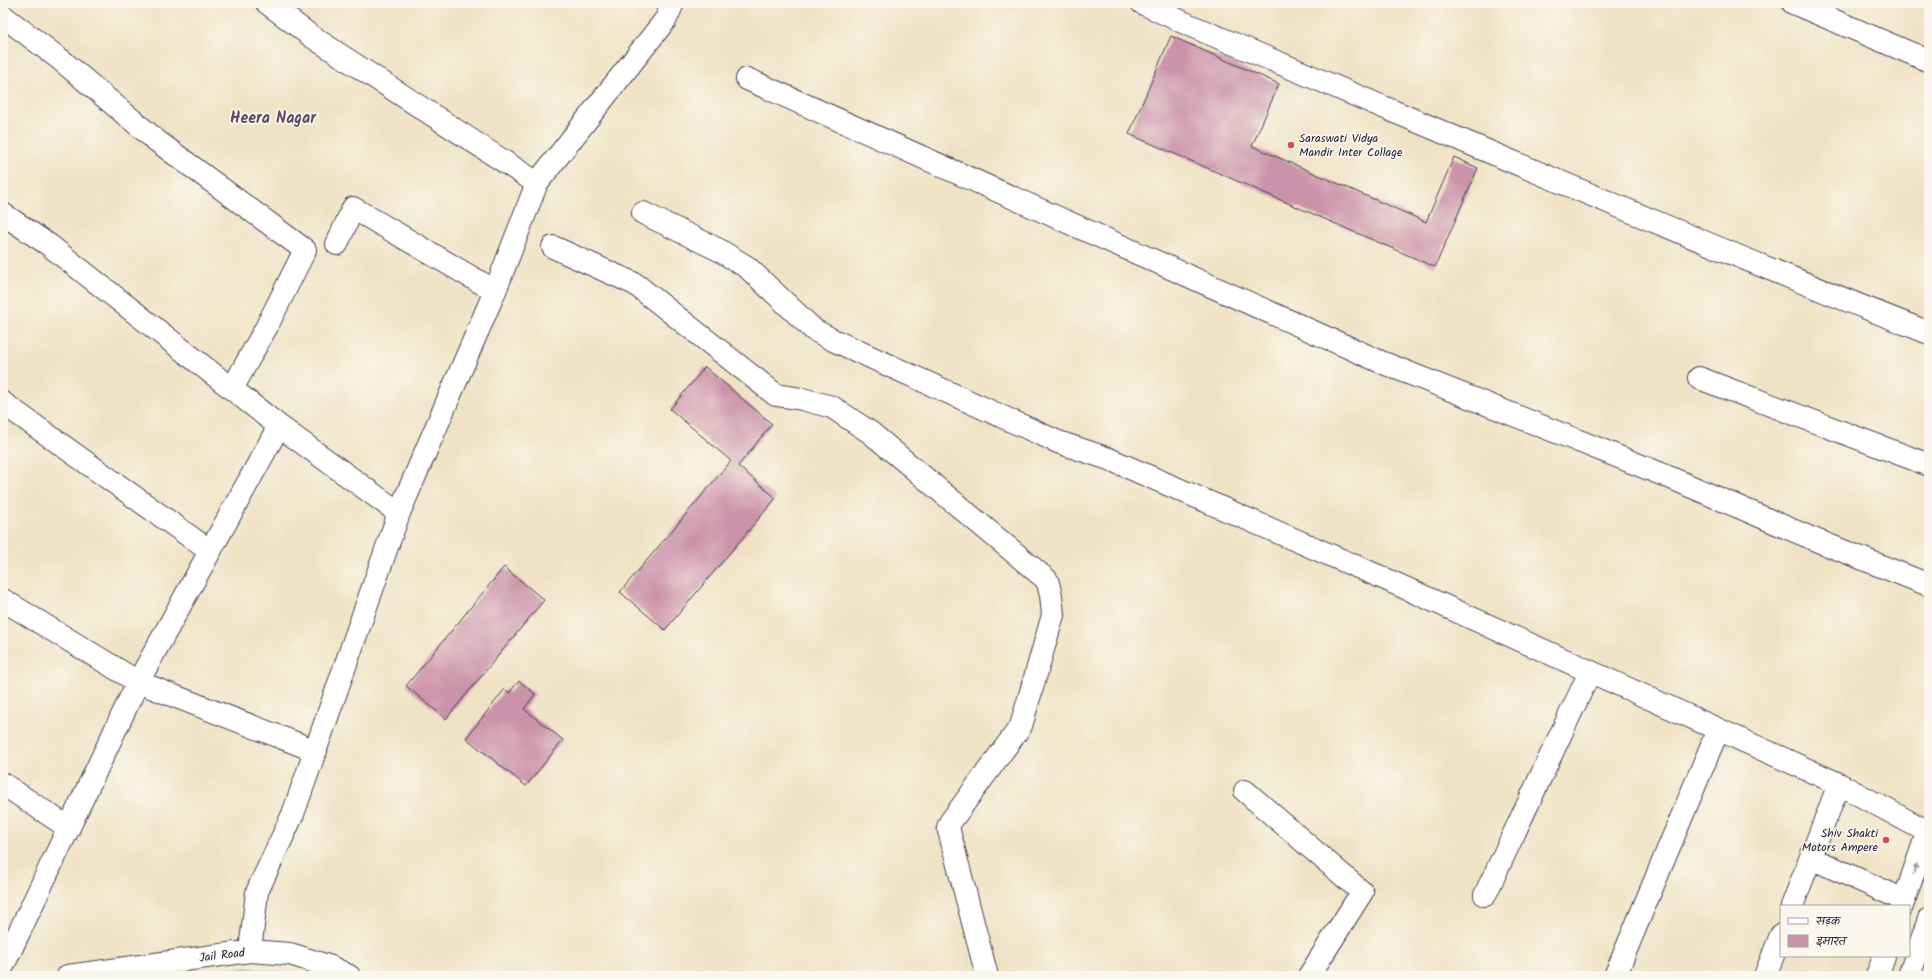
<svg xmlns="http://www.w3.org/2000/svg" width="1932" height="979" viewBox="0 0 1932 979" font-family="Kalam,'Playpen Sans Deva',sans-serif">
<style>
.forest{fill:#7eba7a;stroke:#506e5a}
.building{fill:#cb93a9}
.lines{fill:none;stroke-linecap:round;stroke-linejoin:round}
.minor-casing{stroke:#413f50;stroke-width:24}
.major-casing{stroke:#413f50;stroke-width:24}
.minor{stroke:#fff;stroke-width:22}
.major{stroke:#fff;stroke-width:22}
.oneway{fill:#9c9ca7}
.poi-dot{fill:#d1495b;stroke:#fbf7ec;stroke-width:1.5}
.labels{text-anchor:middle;stroke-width:3.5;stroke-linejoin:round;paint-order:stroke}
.poi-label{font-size:12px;fill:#22223b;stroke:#fbf7ec;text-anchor:start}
.street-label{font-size:12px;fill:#22223b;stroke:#fbf7ec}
.district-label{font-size:16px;font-weight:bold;fill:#5d4a62;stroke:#fbf7ec}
</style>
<rect width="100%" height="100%" fill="#fbf7ec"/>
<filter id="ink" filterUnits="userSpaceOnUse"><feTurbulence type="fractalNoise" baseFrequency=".025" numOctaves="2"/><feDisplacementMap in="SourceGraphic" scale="8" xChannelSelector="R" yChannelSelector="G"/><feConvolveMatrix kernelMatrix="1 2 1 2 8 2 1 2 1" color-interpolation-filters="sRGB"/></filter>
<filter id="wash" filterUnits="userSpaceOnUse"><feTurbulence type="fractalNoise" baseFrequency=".012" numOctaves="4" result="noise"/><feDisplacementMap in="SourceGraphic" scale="16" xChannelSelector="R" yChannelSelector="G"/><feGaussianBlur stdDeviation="0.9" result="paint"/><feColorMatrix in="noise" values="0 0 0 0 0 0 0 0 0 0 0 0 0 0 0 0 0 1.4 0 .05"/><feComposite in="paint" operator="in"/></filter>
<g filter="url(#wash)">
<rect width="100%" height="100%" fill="#f0e3c5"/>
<path class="forest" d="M247 968 297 976H188Z"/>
<g id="blocks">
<path class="building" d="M1171 36 1279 84 1252 146 1426 222 1454 157 1478 168 1435 267 1129 134Z
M705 367 772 424 738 466 776 498 665 630 620 592 731 461 670 409Z
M504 567 544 600 446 719 406 686Z
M519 681 535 694 524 709 563 740 526 786 466 738 505 689 509 693Z"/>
</g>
</g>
<g filter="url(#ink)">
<use href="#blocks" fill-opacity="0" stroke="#413f50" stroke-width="1"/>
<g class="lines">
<defs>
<path id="minor" d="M267 3 311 36 537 183
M1142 3 1189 25C1435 128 1680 235 1929 333
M1793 3 1929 61
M3 16 61 60 157 141 305 250 267 326 232 389
M747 79 1381 362 1664 475 1818 541 1929 585
M643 213 719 250 747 267 814 330 833 340 1058 442 1109 459 1383 578 1839 784 1928 832
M3 214 49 245 279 426 399 513
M337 244 353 208 495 291
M553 247 635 284 776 395 802 399 832 407 871 433 1047 580 1051 595 1053 615 1021 726 951 821 948 827 987 976
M1699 378 1929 465
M3 403 210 551
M3 600 138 682 316 751
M3 784 69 828
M1245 791 1362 892 1309 976
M1811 858 1904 900
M1485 895 1590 672
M1792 906 1839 784
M250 951 257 892 293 814 399 513 495 291 537 183 666 19 673 3
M3 966 138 682 279 426
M68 976 250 951 290 954 331 967 349 976
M1615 976 1718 730
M1765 976 1781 935"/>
<path id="major" d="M1902 906 1929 828
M1877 976 1884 956
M1909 976 1929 919"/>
</defs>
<use href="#minor" class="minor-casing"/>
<use href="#major" class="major-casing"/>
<use href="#minor" class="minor"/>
<use href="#major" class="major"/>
</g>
<defs><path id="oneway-solid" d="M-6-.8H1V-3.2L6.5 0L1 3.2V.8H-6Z"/></defs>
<use class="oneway" href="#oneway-solid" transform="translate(1915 869) rotate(-71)"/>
</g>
<g class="poi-dot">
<circle cx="1291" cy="145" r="4"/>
<circle cx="1886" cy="840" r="4"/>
</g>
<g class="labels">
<g class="poi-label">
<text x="1299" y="142">Saraswati Vidya<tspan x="1299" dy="14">Mandir Inter Collage</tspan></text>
<text x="1878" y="837" text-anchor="end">Shiv Shakti<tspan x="1878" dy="14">Motors Ampere</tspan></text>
</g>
<g class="street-label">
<text transform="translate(222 955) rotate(-7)" y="4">Jail Road</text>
</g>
<g class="district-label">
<text x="273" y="123">Heera Nagar</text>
</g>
</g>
<rect width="1932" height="979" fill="none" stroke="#fbf7ec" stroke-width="16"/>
<rect x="1780" y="905" width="130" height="52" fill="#fbf7ec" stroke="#a4a2a5"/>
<rect x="1788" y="918" width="20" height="6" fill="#ffffff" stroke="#a4a2a5"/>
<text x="1816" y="925" font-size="12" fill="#22223b">सड़क</text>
<rect x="1788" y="935" width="20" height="12" fill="#cb93a9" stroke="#a4a2a5"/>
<text x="1816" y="945" font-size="12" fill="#22223b">इमारत</text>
</svg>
